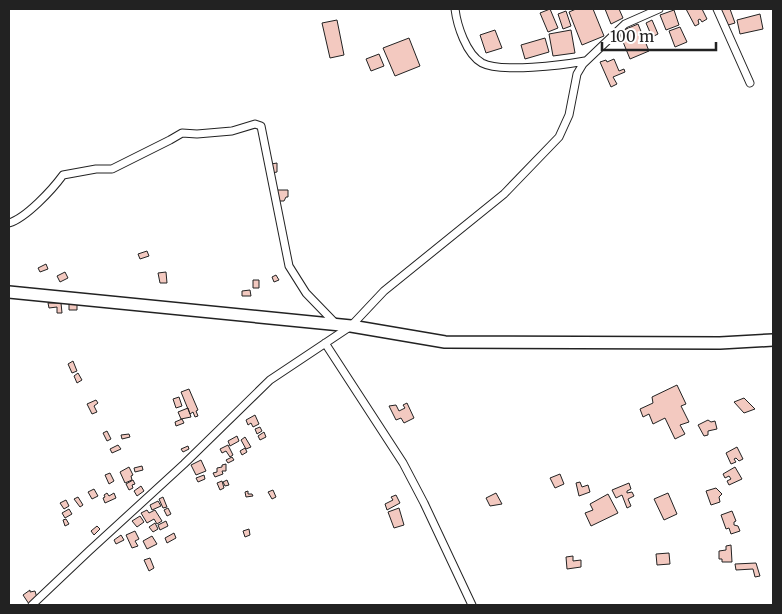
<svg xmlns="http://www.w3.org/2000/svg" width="782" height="614" viewBox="0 0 782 614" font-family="Merriweather,serif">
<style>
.building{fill:#f3c9c0;stroke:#222}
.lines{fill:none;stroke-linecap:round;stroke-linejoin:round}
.minor-casing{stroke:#222;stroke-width:9}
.primary-casing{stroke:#222;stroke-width:14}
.minor{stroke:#fff;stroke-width:7}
.primary{stroke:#fff;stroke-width:11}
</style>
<rect width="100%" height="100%" fill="#fff"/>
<path class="building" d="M550 9 558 28 548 32 540 13Z
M576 9H593L604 36 582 45 569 12Z
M605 9H619L623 18 611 24Z
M686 9H694L695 10V9H702L707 19 702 22 700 19 698 20 699 24 695 26Z
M719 9H730L735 23 725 26Z
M674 10 679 25 666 30 660 15Z
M566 11 571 26 563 29 558 14Z
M760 14 763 29 740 34 737 20Z
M337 20 344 55 330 58 322 23Z
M652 20 658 34 652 37 646 23Z
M638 24 649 51 630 59 619 32Z
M680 27 687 42 675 47 669 31Z
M495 30 502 48 486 53 480 35Z
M571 30 575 53 553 56 549 34Z
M409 38 420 66 395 76 383 48Z
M545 38 549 52 525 59 521 45Z
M379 54 384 66 371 71 366 59Z
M614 59 619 71 624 69 625 72 613 77 617 84 611 87 600 62 606 60 607 62Z
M277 163V172L272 173 271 164Z
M277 190H288V197H286L284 201H277Z
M147 251 149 256 140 259 138 254Z
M46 264 48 269 40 272 38 268Z
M65 272 68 278 60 282 57 276Z
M166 272 167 283H160L158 273Z
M276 275 279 280 274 282 272 277Z
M253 280H259V288H253Z
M250 290 251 296H242V291Z
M48 303H61L62 313H57V307L49 308Z
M69 304H77V310H69Z
M73 361 77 371 72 373 68 364Z
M78 373 82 380 77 383 74 376Z
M677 385 686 404 681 406 689 422 680 425 685 434 675 439 665 418 653 424 649 414 643 417 640 409 653 403 652 397Z
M189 389 198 410 196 411 198 416 195 417 193 412 190 414 181 392Z
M179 397 182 406 176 408 173 399Z
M744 398 755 409 744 413 734 402Z
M96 400 98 403 94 406 97 412 92 414 87 404Z
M407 403 414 418 404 423 401 418 396 420 389 406 396 405 399 411 405 408 403 405Z
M188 408 191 417 181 419 178 412Z
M255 415 259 424 253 427 251 423 248 425 246 420Z
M182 419 184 423 176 426 175 422Z
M708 420 711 422 715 421 717 429 708 431V435L704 436 698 425Z
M260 427 262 431 257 434 255 429Z
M107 431 111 439 107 441 103 433Z
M264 432 266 437 260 440 258 436Z
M129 434 130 437 122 439 121 435Z
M237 436 239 441 230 446 228 441Z
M245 437 251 447 246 449 241 440Z
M118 445 121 449 112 453 110 449Z
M228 445 233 455 230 457 226 451 222 453 220 449Z
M188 446 189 449 183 452 181 449Z
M737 447 743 459 739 461 736 458 734 459 736 462 731 464 726 453Z
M245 448 247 452 242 455 240 451Z
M232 457 234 460 228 463 226 460Z
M201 460 206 471 196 475 191 465Z
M226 464V471H222L223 474 215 477 213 473 217 472V468L222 467V465Z
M142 466 143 470 135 472 134 468Z
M129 467 133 475 131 476 132 480 125 483 120 472Z
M735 467 742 479 729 485 727 481 731 479 729 476 725 478 723 474Z
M110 473 114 481 109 484 105 475Z
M560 474 564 484 555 488 550 478Z
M204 475 205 479 198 482 196 478Z
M133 480 135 484 132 485 133 488 129 490 126 484Z
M227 480 229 485 225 486 223 482Z
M222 481 224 488 220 490 217 483Z
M580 482 582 487 588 485 590 492 579 496 576 483Z
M629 483 631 489 627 491V493L632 492 634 496 628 499 631 506 627 508 622 495 616 498 612 490Z
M141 486 144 491 137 496 134 491Z
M716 488 722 494 719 497 720 502 711 505 706 491Z
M94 489 98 496 92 499 88 492Z
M273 490 276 497 272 499 268 492Z
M248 491V494H252L253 496 246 497 245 492Z
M107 493 109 496 114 493 116 498 105 503 103 498 105 497 104 495Z
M496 493 502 504 490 506 486 498Z
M668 493 677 514 664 520 654 499Z
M608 494 618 513 591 526 585 513 593 510 590 504Z
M396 495 400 503 387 510 385 504 393 500 391 497Z
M78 497 83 505 80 507 74 499Z
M163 497 167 507 163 508 159 499Z
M66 500 69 506 64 509 60 503Z
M158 501 161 506 152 510 150 505Z
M168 508 171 514 167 516 164 510Z
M399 508 404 525 394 528 388 512Z
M69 509 72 514 65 518 62 513Z
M147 510 149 513 155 510 162 521 157 524 154 519 147 523 141 513Z
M732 511 736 521 734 522V525L738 526 740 531 731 534 729 528 726 529 721 515Z
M140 516 144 522 137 527 132 521Z
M66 519 69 524 65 526 63 520Z
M166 521 168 526 160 530 158 525Z
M155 523 158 529 153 532 149 527Z
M97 526 100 529 94 535 91 531Z
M249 529 250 535 245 537 243 531Z
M135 531 139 539 135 541 138 546 132 548 126 535Z
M174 533 176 538 167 543 165 538Z
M121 535 124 540 116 544 114 540Z
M152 536 157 544 147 549 143 541Z
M731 545 732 562H722V559H719V551L726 550V546Z
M669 553 670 564 657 565 656 554Z
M573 556V561L581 560V567L567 569 566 557Z
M150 558 154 568 149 571 144 560Z
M756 563 760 576 755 577 753 569 736 570 735 564Z
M30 590V592L35 591 37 598 29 604 23 595Z"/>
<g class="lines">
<defs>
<path id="minor" d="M455 9C457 25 466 54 482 63 501 73 563 65 585 61
M717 9 750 83
M9 223C26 218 52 190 63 175L96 169H112L170 140 182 133 197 134 232 131 255 124 261 126 289 266 306 293 336 324
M325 343 403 463 424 503 472 605
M32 605 89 551 184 464 270 380 351 326 384 291 504 194 559 137 569 115 577 74 583 64 625 24 659 9"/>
<path id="primary" d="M9 292 351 326 445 342 720 343 773 340"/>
</defs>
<use href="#minor" class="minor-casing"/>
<use href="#primary" class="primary-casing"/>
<use href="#minor" class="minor"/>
<use href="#primary" class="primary"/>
</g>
<rect width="782" height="614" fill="none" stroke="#222222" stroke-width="20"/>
<path d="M602 42v8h114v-8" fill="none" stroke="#222222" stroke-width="2.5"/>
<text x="610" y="42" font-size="15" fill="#222222" stroke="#ffffff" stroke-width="4" paint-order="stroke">100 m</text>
</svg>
